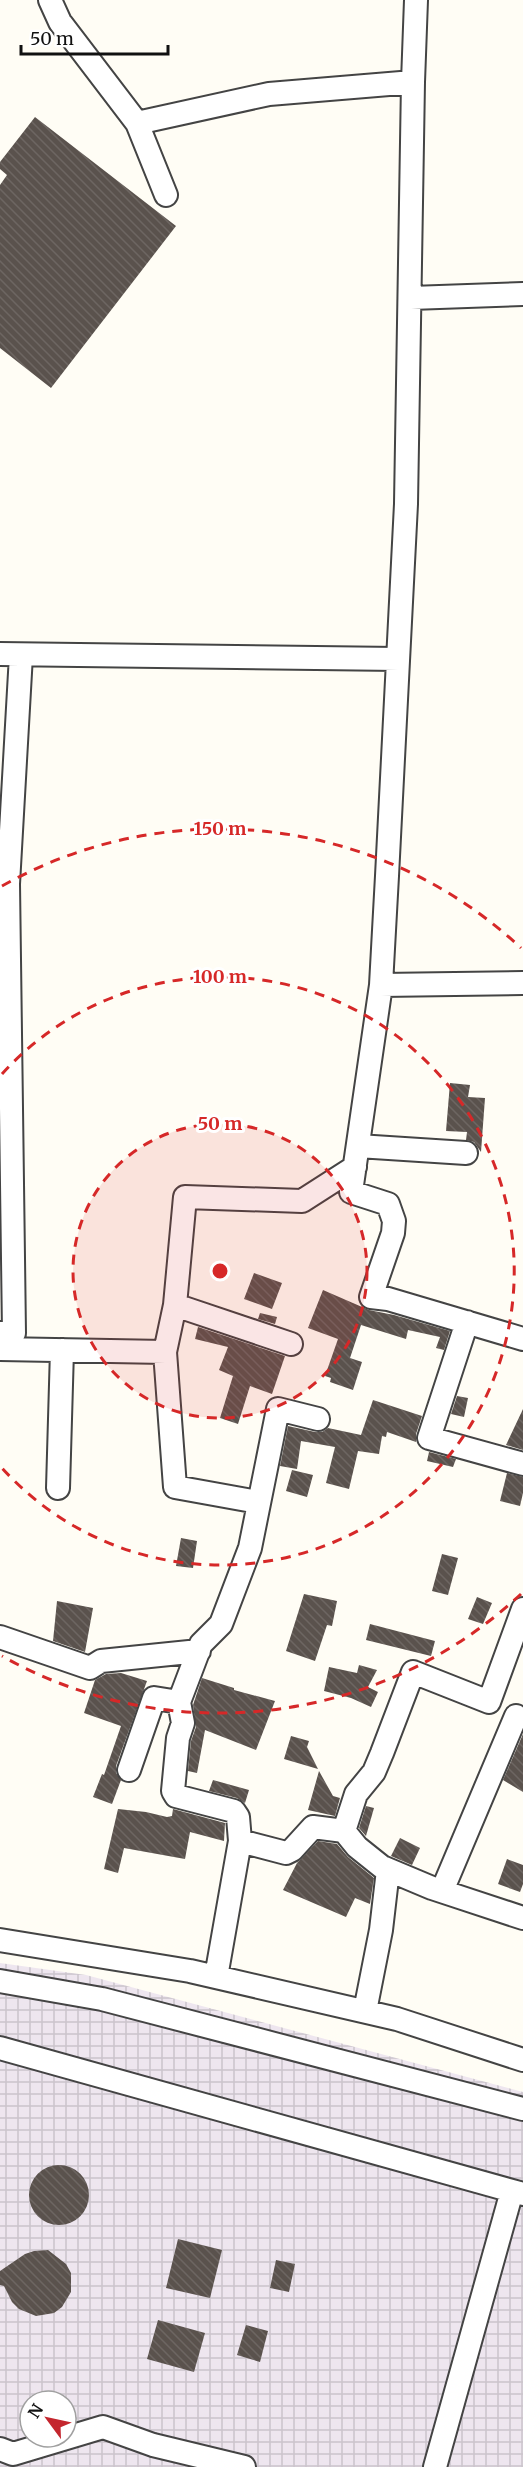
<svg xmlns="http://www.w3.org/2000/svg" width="523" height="2467" viewBox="0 0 523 2467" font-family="Merriweather,serif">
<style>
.industrial{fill:url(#industrial-grid);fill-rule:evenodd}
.building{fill:url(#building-back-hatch)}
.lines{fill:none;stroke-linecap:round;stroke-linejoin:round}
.minor-casing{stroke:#444;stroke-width:26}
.minor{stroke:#fff;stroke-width:22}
.ring{fill:none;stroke:#d62828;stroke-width:3;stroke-dasharray:10 8}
.centre{fill:#d62828;stroke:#fff;stroke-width:3}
.ring-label{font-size:18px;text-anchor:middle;font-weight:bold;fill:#d62828;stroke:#fff;stroke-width:6;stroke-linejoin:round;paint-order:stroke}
</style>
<defs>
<pattern id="industrial-grid" width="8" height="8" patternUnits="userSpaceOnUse" patternTransform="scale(1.5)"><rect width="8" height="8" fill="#eee6ef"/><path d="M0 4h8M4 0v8" fill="none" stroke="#cbc4cc"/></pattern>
<pattern id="building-back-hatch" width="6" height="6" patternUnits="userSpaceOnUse" patternTransform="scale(1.5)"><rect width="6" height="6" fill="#5a524d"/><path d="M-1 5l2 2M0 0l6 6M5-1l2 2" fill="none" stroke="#6d6662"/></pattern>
</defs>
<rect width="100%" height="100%" fill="#fffdf5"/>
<path class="industrial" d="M0 1963 86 1975 523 2092V2467H0ZM30 2401H66V2437H30Z"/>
<path class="building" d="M35 117 176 226 51 388 0 348V185L7 175 0 169V162Z
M450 1083 470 1085 468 1097 485 1098 481 1152 474 1142 466 1140 467 1132 446 1131Z
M254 1273 282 1283 272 1309 244 1299Z
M323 1290 369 1310 394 1315 450 1331 444 1350 436 1348 440 1337 408 1330 406 1339 361 1325 350 1358 362 1362 353 1390 330 1382 331 1378 325 1376 338 1339 308 1328Z
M260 1313 277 1317 275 1324 258 1319Z
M198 1327 285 1356 272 1394 250 1386 238 1424 220 1418 233 1376 219 1370 228 1347 195 1339Z
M457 1396 468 1398 464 1417 451 1414Z
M373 1400 422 1416 416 1434V1442L387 1432 386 1437 382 1436 379 1454 358 1451 349 1489 326 1483 335 1447 301 1441 297 1469 280 1466 288 1426 315 1432H322L328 1428 361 1435Z
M523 1409V1450L506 1445Z
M429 1452 456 1459 453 1467 427 1461Z
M292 1470 313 1475 307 1497 286 1491Z
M507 1473 523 1477V1493L520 1506 500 1501Z
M181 1538 197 1541 193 1568 176 1566Z
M442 1554 458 1558 448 1595 432 1591Z
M304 1594 337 1601 332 1626 327 1625 315 1661 286 1651Z
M477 1597 492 1603 483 1624 468 1619Z
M57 1601 93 1608 85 1652 53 1641Z
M370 1624 435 1641 431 1656 366 1640Z
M359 1665 377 1670 368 1687 378 1692 371 1707 351 1698 324 1691 329 1667 357 1673Z
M121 1673 147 1681 116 1766V1773L121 1780 112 1804 93 1797 102 1774 104 1775 121 1726 84 1713 95 1680 106 1674Z
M202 1678 234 1688V1690L275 1701 256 1750 205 1730 197 1773 188 1771 191 1741 196 1727 193 1705Z
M523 1734V1792L503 1780Z
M291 1736 309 1741 307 1747 318 1769 284 1759Z
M319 1771 333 1796 340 1798 335 1816 308 1810Z
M213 1780 249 1790 245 1803 237 1798 209 1791Z
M366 1806 374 1808 366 1836 359 1828Z
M118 1809 146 1812 167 1817 172 1816 173 1809 225 1823 224 1841 190 1832 185 1859 124 1848 118 1873 104 1869Z
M400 1838 420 1848 412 1865 391 1856Z
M318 1841 337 1844 348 1857 374 1878 370 1904 355 1898 346 1917 283 1890 297 1863Z
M507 1859 523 1865V1884L520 1892 498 1884Z
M29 2195a30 30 0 1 1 60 0a30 30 0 1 1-60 0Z
M178 2239 222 2250 210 2298 166 2288Z
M48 2250 66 2264 71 2273V2292L62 2307 54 2313 36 2316 19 2309 12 2302 4 2286 0 2285V2271L25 2254 34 2251Z
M276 2260 295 2264 289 2292 270 2288Z
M158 2320 205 2333 194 2372 147 2359Z
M246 2325 268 2331 260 2362 237 2355Z"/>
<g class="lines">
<defs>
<path id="minor" d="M50 0 60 22 137 123 166 195
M416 0 413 82 406 504 387 876 381 985 351 1192 388 1204 394 1221 393 1233 371 1297 388 1299 523 1339
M137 123 269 94 413 82
M411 298 523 294
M0 654 398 659
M381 985 523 983
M358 1146 466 1153
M175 1305 291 1344
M467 1322 429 1438 523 1464
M0 1333H14L8 884 21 655
M0 1349 165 1352
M318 1419 278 1409 250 1548 221 1624 201 1644 179 1702 183 1723 178 1738 173 1791 176 1796 234 1811 238 1817 240 1841 286 1853 292 1850 313 1827 344 1831 357 1847 382 1867 432 1888 523 1918
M58 1488 62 1350
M258 1502 175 1487 165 1352 175 1305 185 1197 302 1201 355 1167
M0 1637 90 1668 101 1661 199 1651
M129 1770 154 1698 179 1702
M344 1831 356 1794 374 1772 382 1753 413 1672 489 1702 523 1609
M442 1891 516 1716
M0 1940 190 1971 397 2019 523 2060
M216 1977 240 1841
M0 1981 102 1999 523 2109
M365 2011 381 1930 388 1870
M0 2048 523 2194
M0 2449 13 2454 103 2427 153 2445 244 2467
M435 2467 512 2191"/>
</defs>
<use href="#minor" class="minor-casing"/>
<use href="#minor" class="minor"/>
</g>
<circle cx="220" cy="1271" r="147" fill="#d62828" fill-opacity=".12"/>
<g class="ring">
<circle cx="220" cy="1271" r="147"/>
<path d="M2 1074A294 294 0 1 1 2 1468"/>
<path d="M521 1594A442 442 0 0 1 2 1656M2 886A442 442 0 0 1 521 948"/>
</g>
<circle cx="220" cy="1271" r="9" class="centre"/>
<g class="ring-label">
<text x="220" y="835">150 m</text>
<text x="220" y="983">100 m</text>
<text x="220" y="1130">50 m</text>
</g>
<g transform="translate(48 2419) rotate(303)"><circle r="28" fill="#ffffff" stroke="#a0a0a0" stroke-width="1.5"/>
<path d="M0-4.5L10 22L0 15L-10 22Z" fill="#c4262e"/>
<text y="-9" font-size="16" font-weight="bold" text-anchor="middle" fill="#111111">N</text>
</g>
<path d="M21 45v9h147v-9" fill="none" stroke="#111111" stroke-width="3"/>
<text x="30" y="45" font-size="18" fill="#111111" stroke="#ffffff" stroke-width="4.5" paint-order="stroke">50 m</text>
</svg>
